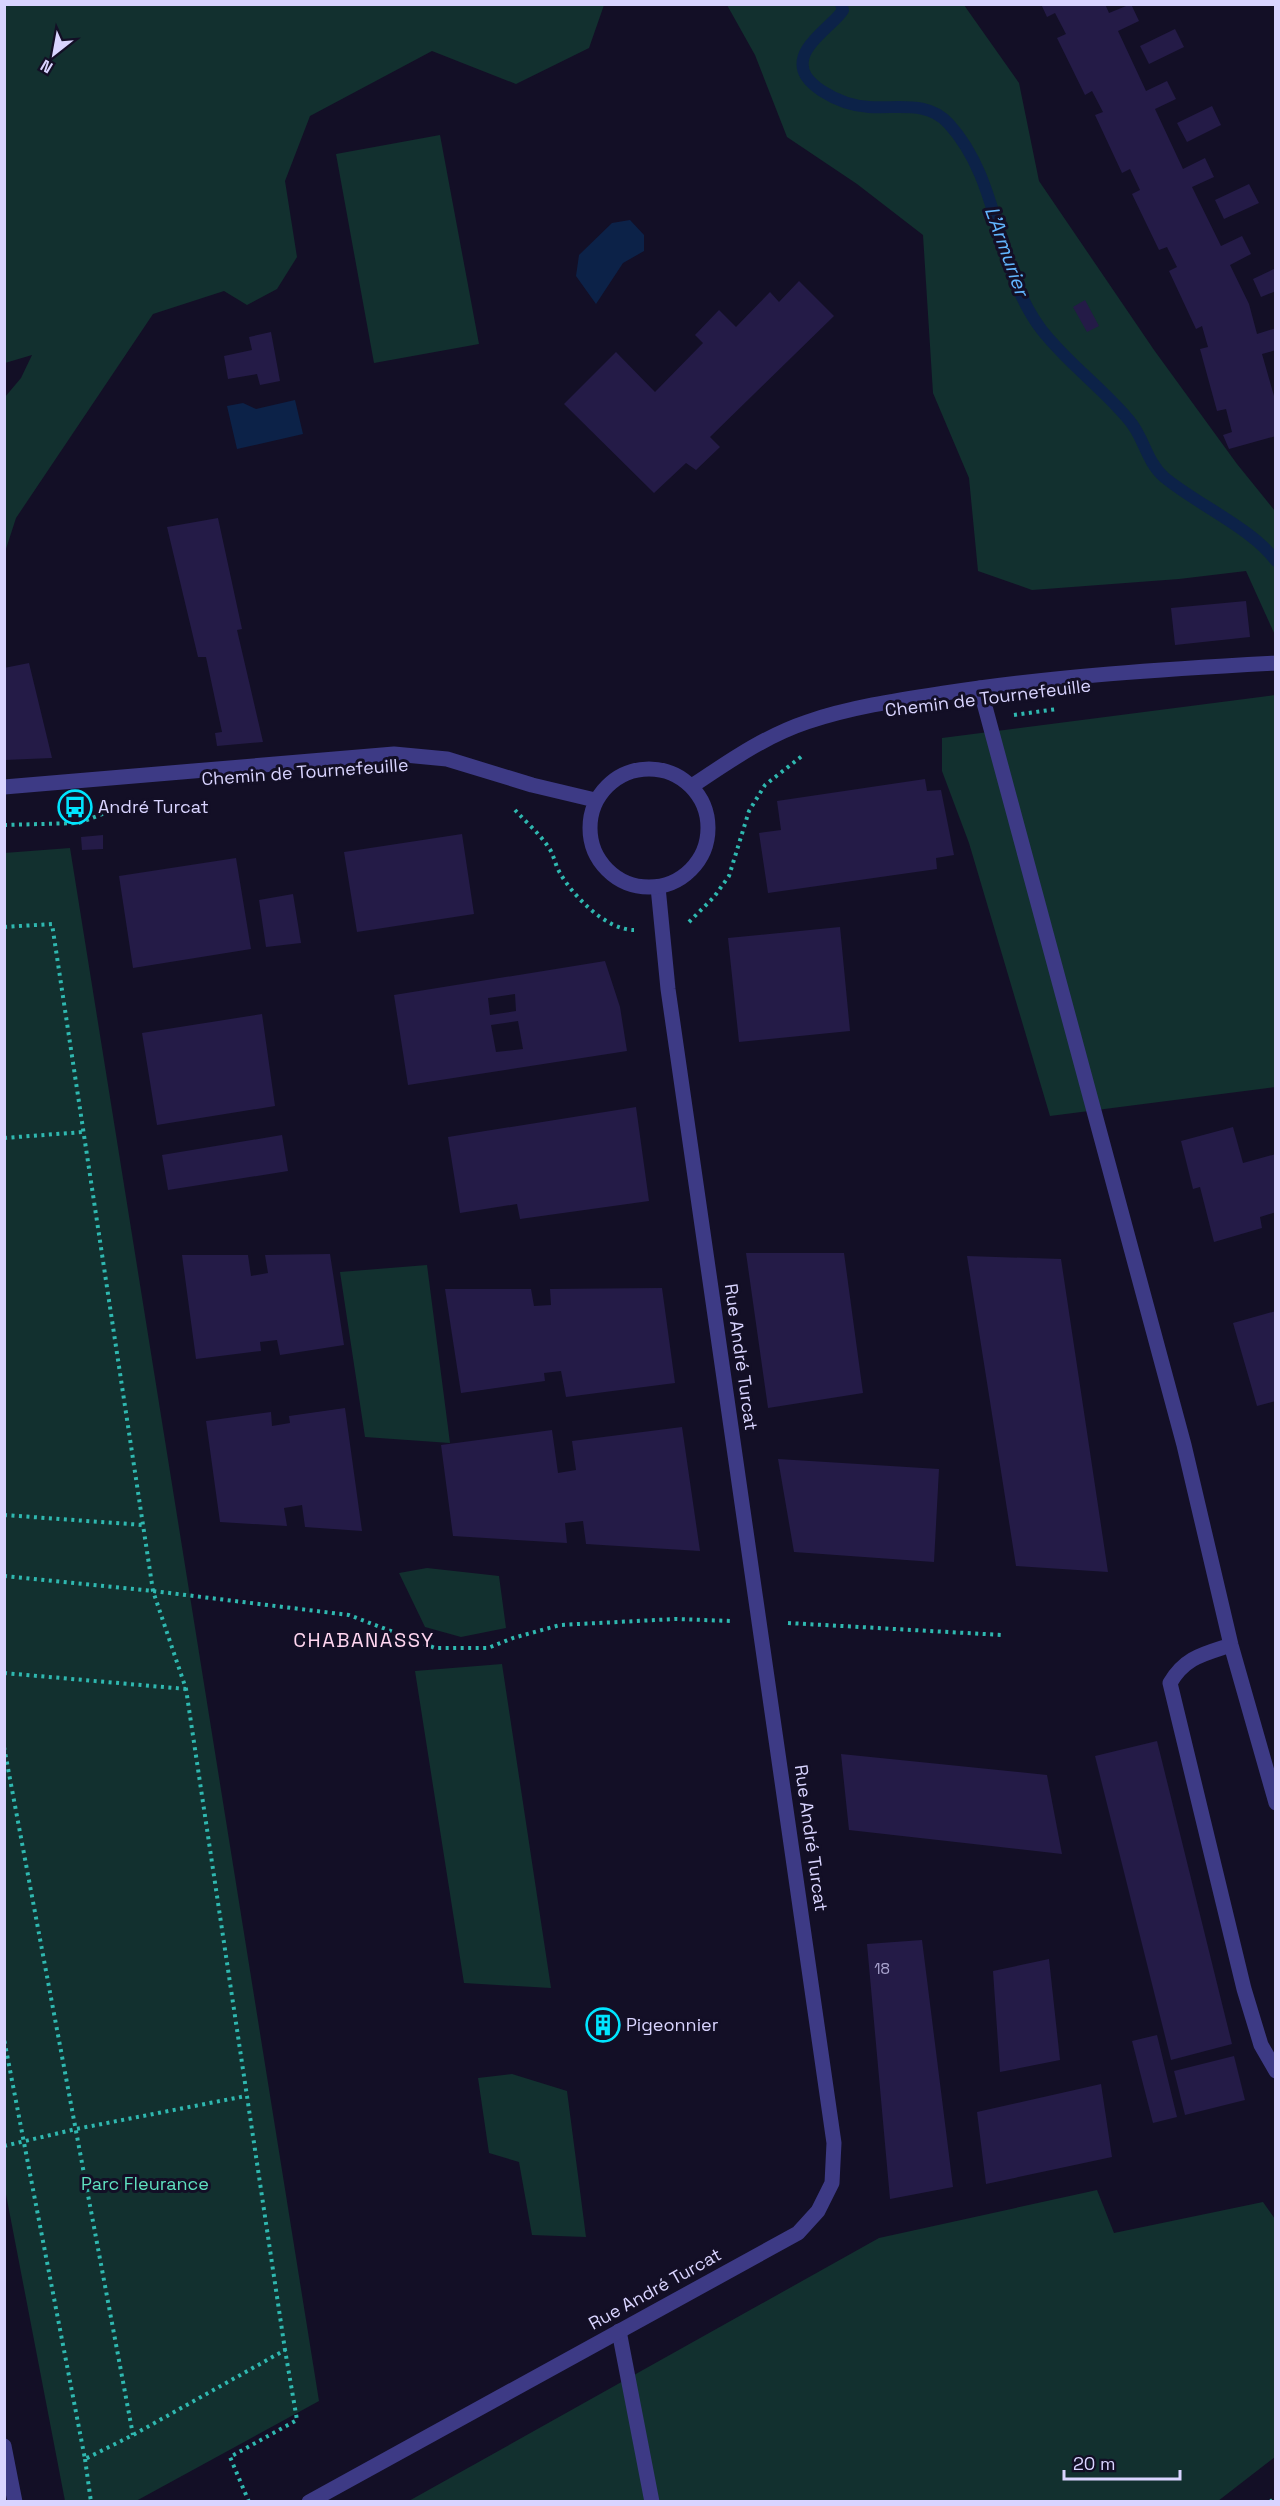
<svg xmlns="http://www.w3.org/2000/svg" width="1280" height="2506" viewBox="0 0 1280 2506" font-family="'Space Grotesk',sans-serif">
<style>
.green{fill:#12302f}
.water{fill:#0c2248}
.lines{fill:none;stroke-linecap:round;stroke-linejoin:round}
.stream{stroke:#0c2248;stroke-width:12}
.building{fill:#241b47;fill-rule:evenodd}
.path{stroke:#2fb8b0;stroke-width:4;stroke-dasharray:3 4.5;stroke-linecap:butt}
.service{stroke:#3d3a85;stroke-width:15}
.pedestrian{stroke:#3d3a85;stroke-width:15}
.minor{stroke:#3d3a85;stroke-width:15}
.tertiary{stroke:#3d3a85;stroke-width:15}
.labels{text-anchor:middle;stroke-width:6;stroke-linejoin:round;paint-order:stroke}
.number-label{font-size:15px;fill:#aca6d1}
.street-label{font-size:18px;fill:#d9d4ff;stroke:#130f26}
.poi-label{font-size:18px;fill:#d9d4ff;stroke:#130f26;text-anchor:start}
.park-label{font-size:18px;fill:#5fe0c0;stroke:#130f26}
.water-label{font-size:20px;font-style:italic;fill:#62b6ff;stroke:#130f26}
.neighbourhood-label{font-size:20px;letter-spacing:1.5px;fill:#ffd6f0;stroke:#130f26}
</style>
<rect width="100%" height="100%" fill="#130f26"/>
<path class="green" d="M5 4H604V5L589 48 516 84 432 51 310 116 285 181 297 257 277 289 247 305 224 291 153 314 16 518 5 552V397L21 378 32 355 5 363Z
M727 5H964L1019 83 1039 181 1154 350 1237 464 1275 511V635L1246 571 1179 579 1032 590 978 571 969 478 933 393 923 235 857 184 787 137 755 55Z
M440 135 479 344 374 363 336 154Z
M1275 695V1087L1050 1116 969 843 942 771V738Z
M70 848 319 2401 136 2501H65L4 2184V853Z
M427 1265 450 1443 365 1437 340 1272Z
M427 1568 499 1576 506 1628 461 1637 425 1627 399 1573Z
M502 1664 551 1988 464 1983 415 1671Z
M512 2074 567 2091 586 2237 532 2235 519 2162 489 2153 478 2078Z
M1097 2190 1114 2233 1263 2202 1275 2219V2457L1218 2501 407 2502 879 2238Z"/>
<path class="water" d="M630 220 644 235V251L623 263 596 304 576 276 579 255 612 223Z
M295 400 303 434 237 449 227 406 243 403 256 409Z"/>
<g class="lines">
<path class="stream" d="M841 4 843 10C834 26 790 49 806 76 810 82 816 87 822 91 836 100 852 106 869 107 897 109 928 100 949 124 1001 181 995 268 1041 329 1067 363 1102 387 1129 420 1144 437 1146 461 1164 477 1196 504 1252 528 1276 561"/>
</g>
<path class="building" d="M1041 4H1105L1109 13 1131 4 1139 21 1118 31 1146 91 1167 81 1176 99 1155 109 1183 169 1205 158 1214 177 1192 187 1221 246 1242 236 1251 254 1230 265 1249 304 1257 334 1276 328V350L1262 354 1276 403V436L1229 449 1223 435 1232 432 1226 409 1217 411 1200 349 1208 347 1202 326 1196 329 1169 271 1177 267 1167 247 1159 250 1132 194 1140 190 1130 169 1122 173 1095 115 1103 112 1092 91 1085 95 1057 38 1066 34 1055 13 1047 17Z
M1175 29 1184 47 1149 64 1140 46Z
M1212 106 1221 125 1187 142 1177 123Z
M1249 184 1259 203 1224 219 1215 200Z
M1276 268V291L1261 297 1253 279Z
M799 281 834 316 710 437 720 447 696 470 686 463 654 493 564 404 616 352 655 392 703 343 695 335 719 310 736 327 770 292 779 302Z
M1085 300 1099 326 1087 332 1073 307Z
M271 332 280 381 260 385 257 374 228 379 224 356 252 350 249 337Z
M218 518 242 629 237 630 263 742 217 746 215 733 222 732 206 657H198L167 527Z
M1246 601 1250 637 1175 645 1171 608Z
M29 663 52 758 4 760V668Z
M925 779 927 791 941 790 954 855 936 858 937 869 768 893 759 833 781 830 777 801Z
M462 834 474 914 357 932 344 852Z
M103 835V849L82 850 81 837Z
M236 858 251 949 133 968 119 876Z
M293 894 301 943 266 947 259 900Z
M840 927 850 1031 739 1042 728 938Z
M605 961 620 1007 627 1051 408 1085 394 995ZM515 994 516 1011 490 1015 488 998ZM518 1021 523 1049 496 1052 491 1025Z
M262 1014 275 1106 157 1125 142 1033Z
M636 1107 649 1201 520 1219 517 1204 460 1213 448 1137Z
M1233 1127 1243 1163 1276 1154V1212L1260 1217 1262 1228 1214 1242 1200 1187 1193 1189 1181 1141Z
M282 1135 288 1171 168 1190 162 1155Z
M746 1253H844L863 1393 768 1408Z
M330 1254 344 1345 280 1355 277 1340 260 1342 261 1351 196 1359 182 1255H248L251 1276 268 1273 265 1255Z
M967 1256 1061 1259 1108 1572 1016 1566Z
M662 1288 675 1383 566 1397 561 1371 544 1373 545 1381 461 1393 445 1289H531L534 1306 551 1305 550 1289Z
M1276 1311V1401L1257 1406 1233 1323Z
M345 1408 362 1531 305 1527 302 1505 284 1508 287 1526 220 1522 206 1421 271 1412 272 1426 290 1423 289 1416Z
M682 1427 700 1551 586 1544 583 1521 565 1523 567 1543 453 1536 441 1445 552 1430 558 1473 576 1470 572 1441Z
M778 1459 939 1469 934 1562 794 1552Z
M1157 1741 1232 2044 1171 2060 1095 1756Z
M841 1754 1047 1775 1062 1854 849 1830Z
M922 1940 953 2187 890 2199 867 1944Z
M1049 1959 1060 2060 1000 2072 993 1971Z
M612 2010 618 2034 593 2040 588 2016Z
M1157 2035 1177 2117 1153 2123 1132 2041Z
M1234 2056 1245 2100 1185 2115 1174 2071Z
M1101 2084 1112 2157 986 2184 977 2112Z"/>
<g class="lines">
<path class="path" d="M1014 715 1057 709
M515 810C526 822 540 834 549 848 554 855 555 865 560 873 573 896 606 930 634 930
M4 825 79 823 121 807
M689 922 714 897 729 876 749 811 765 785 802 756
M4 927 52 924 153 1591 186 1689 285 2350 133 2435 85 2459 4 2039
M4 1138 83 1132
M4 1515 143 1525
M4 1576 153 1591 349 1615 435 1648H488L513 1638 560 1625 675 1619 732 1621
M788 1623 1002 1635
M4 1673 186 1689
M4 1747 133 2435
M4 2146 76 2129 246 2096
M85 2459 91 2502
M249 2502 230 2457 297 2420 285 2350
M1270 2502 1276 2497"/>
<path class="service" d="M980 688 1184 1445 1231 1645 1276 1803
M1231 1645C1204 1654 1185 1657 1170 1683L1244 1989 1261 2045 1276 2071"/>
<path class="pedestrian" d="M619 2331 652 2502"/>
<path class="minor" d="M4 2446 15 2502
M309 2502 798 2233 818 2211 832 2183 834 2143 668 989 658 887"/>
<path class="tertiary" d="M590 828a59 59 0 1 1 118 0a59 59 0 1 1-118 0Z
M692 786C728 762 765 736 807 722 851 707 899 700 945 693 1054 676 1165 669 1276 663
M4 787 394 754 447 759 532 785 595 800"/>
</g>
<defs>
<symbol id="bus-ring" viewBox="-11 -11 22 22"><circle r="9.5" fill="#130f26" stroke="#00e5ff" stroke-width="1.5"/><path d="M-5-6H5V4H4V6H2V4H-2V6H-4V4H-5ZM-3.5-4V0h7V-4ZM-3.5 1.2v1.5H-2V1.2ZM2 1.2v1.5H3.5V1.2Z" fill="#00e5ff"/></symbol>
<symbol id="building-ring" viewBox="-11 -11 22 22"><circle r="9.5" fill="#130f26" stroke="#00e5ff" stroke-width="1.5"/><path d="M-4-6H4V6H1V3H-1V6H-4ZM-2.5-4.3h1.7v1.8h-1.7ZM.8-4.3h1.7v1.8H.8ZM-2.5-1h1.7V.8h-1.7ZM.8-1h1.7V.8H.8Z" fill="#00e5ff"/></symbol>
</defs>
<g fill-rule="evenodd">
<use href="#bus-ring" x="56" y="788" width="38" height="38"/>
<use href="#building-ring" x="584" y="2006" width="38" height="38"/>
</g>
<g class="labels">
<g class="number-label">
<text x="882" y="1974">18</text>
</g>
<g class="street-label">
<text transform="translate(988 698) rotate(-7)" y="6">Chemin de Tournefeuille</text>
<text transform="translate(305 772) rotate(-4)" y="6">Chemin de Tournefeuille</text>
<text transform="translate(741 1357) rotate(82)" y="6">Rue André Turcat</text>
<text transform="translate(811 1838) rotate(82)" y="6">Rue André Turcat</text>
<text transform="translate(655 2289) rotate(-29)" y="6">Rue André Turcat</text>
</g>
<g class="poi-label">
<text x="98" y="813">André Turcat</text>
<text x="626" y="2031">Pigeonnier</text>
</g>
<g class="park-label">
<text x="145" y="2190">Parc Fleurance</text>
</g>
<g class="water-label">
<text transform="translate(1007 251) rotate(70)" y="7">L'Armurier</text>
</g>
<g class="neighbourhood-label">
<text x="364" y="1647">CHABANASSY</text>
</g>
</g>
<rect width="1280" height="2506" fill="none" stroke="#d9d4ff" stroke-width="12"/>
<g transform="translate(54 54) rotate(211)" stroke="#130f26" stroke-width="4.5" paint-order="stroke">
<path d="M0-4.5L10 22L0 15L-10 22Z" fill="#d9d4ff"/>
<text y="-9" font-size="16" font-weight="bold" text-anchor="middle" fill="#d9d4ff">N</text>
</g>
<path d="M1064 2470v9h116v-9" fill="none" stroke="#d9d4ff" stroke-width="3"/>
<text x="1073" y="2470" font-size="18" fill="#d9d4ff" stroke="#130f26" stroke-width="4.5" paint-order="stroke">20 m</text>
</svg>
